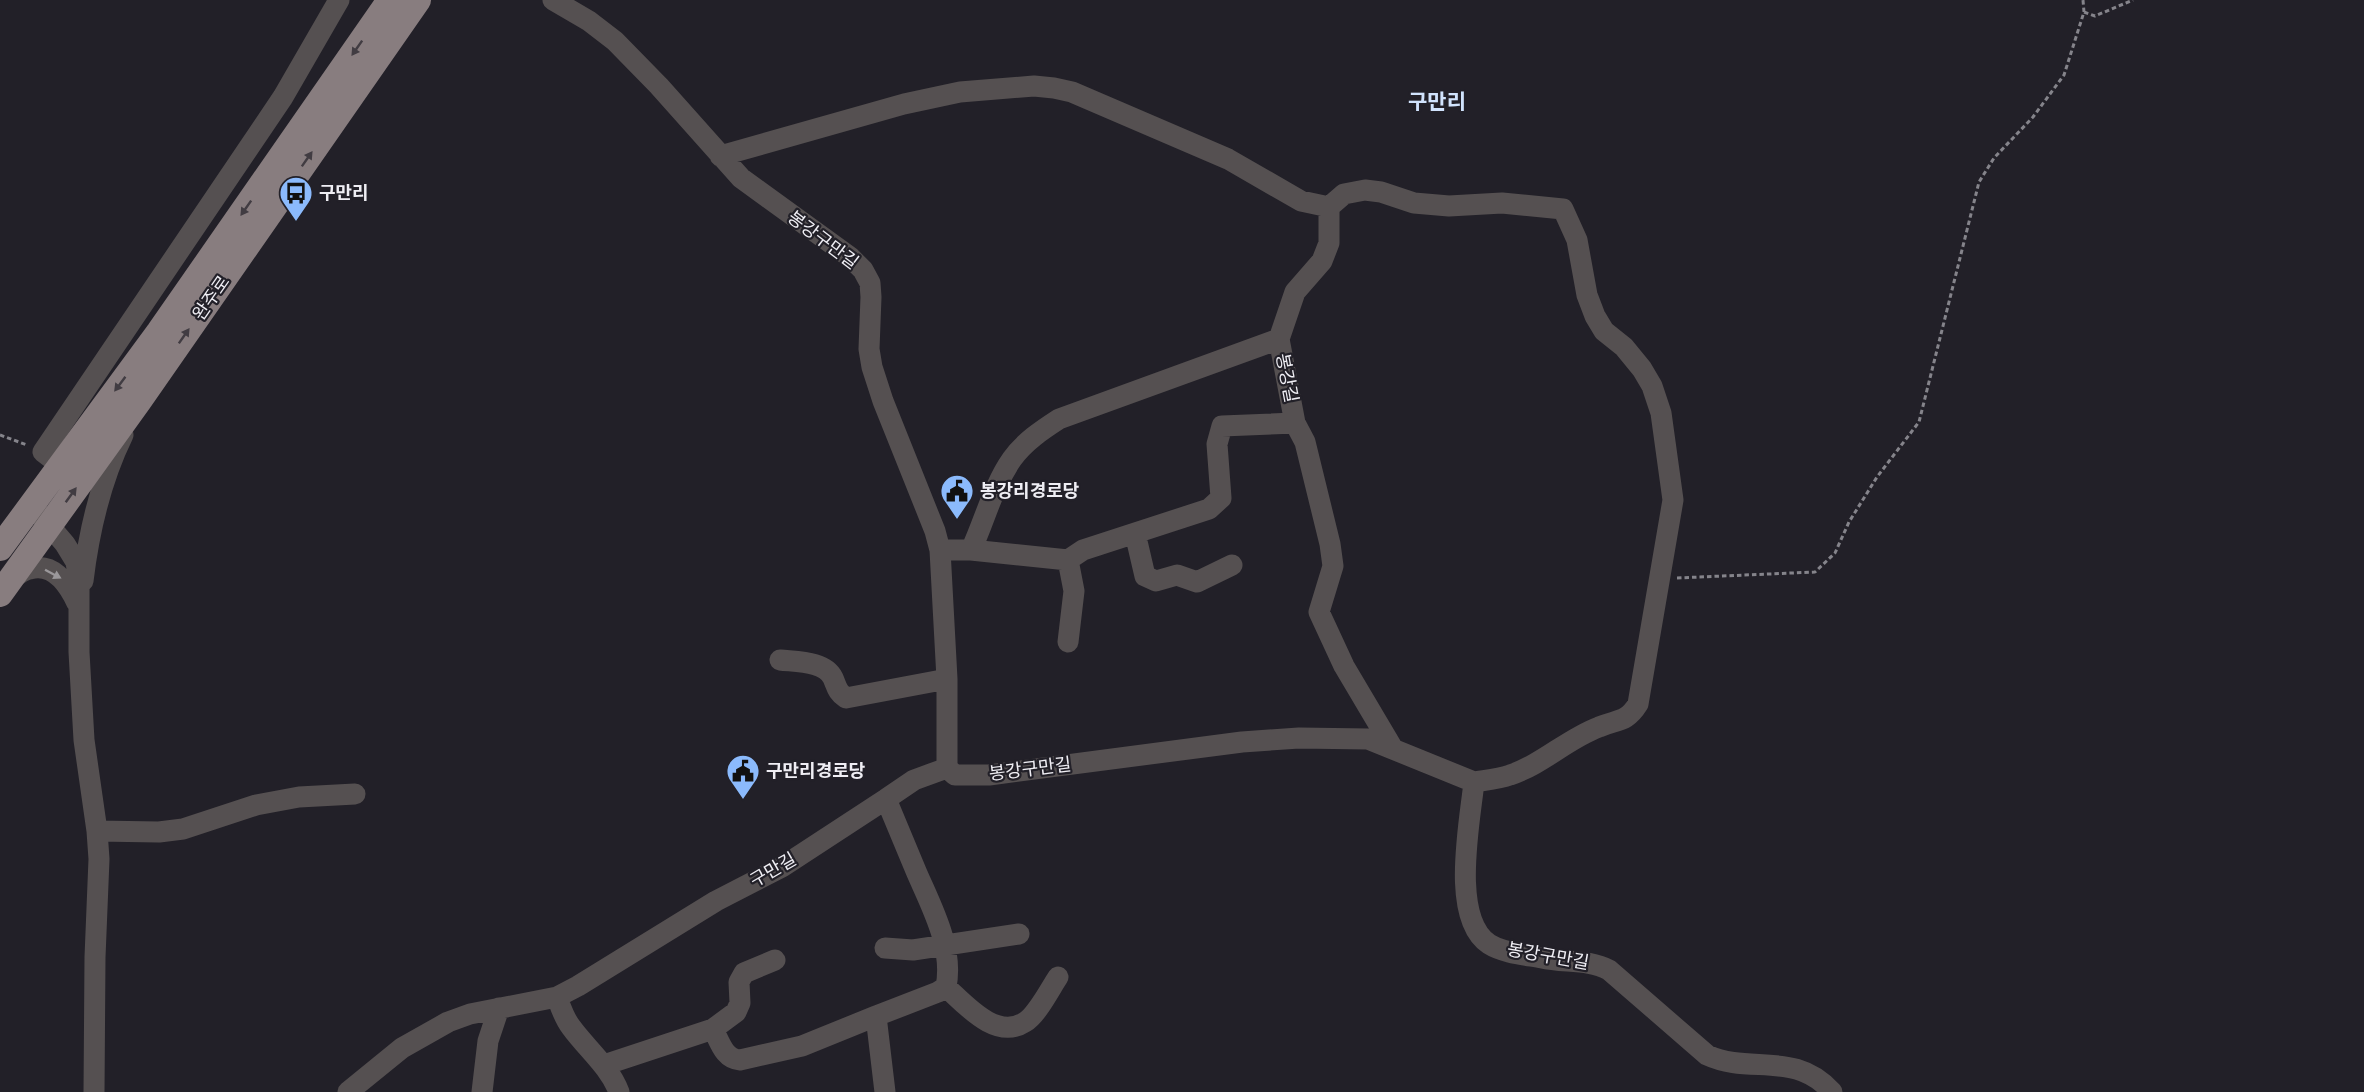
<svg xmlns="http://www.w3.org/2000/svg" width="2364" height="1092" viewBox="0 0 2364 1092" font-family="Montserrat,'Noto Sans KR',sans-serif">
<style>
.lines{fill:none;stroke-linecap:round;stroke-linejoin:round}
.path{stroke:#85848b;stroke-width:3;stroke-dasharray:4.5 3;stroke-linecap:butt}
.minor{stroke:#555051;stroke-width:21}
.major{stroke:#887d7f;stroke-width:26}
.oneway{fill:#413c42}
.oneway2{fill:#9a979a}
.labels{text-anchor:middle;stroke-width:4.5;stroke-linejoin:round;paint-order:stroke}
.poi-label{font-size:18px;font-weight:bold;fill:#efeef4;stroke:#222028;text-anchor:start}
.street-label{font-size:18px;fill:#efeef4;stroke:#222028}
.quarter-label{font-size:21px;font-weight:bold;fill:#d1e3fd;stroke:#222028}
</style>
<rect width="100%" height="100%" fill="#222028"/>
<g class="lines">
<path class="path" d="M2084 12 2095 16 2133 0
M0 435 27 445
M1677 578 1815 572 1835 553 1849 522 1877 477 1919 422 1979 182 1994 158 2033 117 2064 75 2084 12 2083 0"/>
<path class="minor" d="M553 0 589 21 615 41 659 86 741 178 850 257 863 270 870 283 871 297 869 349 872 367 883 401 935 531 940 550 947 679V768L955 775H989L1242 742 1299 738 1368 739 1474 782C1470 822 1450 918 1489 944 1503 953 1526 955 1542 958 1564 963 1589 959 1609 970L1707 1055C1750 1075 1795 1050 1832 1092
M720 156 904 104 960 92 1034 86 1054 88 1072 92 1228 159 1301 201 1329 207V243L1322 261 1295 292 1279 339
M1329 207 1344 194 1365 190 1381 192 1414 203 1449 206 1502 203 1563 209 1577 240 1587 295 1595 316 1604 331 1624 347 1642 369 1652 386 1661 413 1673 500 1638 704C1626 723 1618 719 1599 727 1567 739 1543 764 1510 775 1499 779 1486 780 1474 782
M60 465 43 452 283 97 339 0
M31 504 65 544 76 562 79 581V652L84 740 97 831 99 859 95 957 94 1092
M1135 533 1145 576 1156 581 1177 575 1197 582 1232 565
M940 550H971C985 520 993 486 1012 459 1024 442 1042 430 1059 419L1279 339 1295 423 1305 442 1330 544 1333 566 1319 612 1344 666 1392 747
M971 550 1068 560 1083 550 1209 509 1221 498 1217 444 1222 426 1295 423
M1068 560 1074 591 1068 642
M13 577C18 575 24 570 30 569 54 562 69 586 77 603
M83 581C89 531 101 480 123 435
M780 660C797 662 825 661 833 678 837 687 837 692 846 698L947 679
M886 799 914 780 947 768
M97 831 159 832 183 829 256 805 299 797 355 794
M885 948 913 950 1019 934
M946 987C965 1004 996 1041 1025 1022 1037 1015 1050 989 1058 977
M557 997C561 1008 564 1018 571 1027 587 1049 609 1066 619 1092
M713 1029 736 1012 740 1003 739 982 744 973 775 960
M604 1065 713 1029C720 1042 724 1059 740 1060L802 1046 876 1016
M348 1092 402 1048 448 1022 470 1014 557 997 578 986 716 901 782 867 886 799C896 823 906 847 916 871 931 906 954 947 946 987L938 992 876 1016 885 1092
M482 1092 488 1041 499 1008"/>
<path class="major" d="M0 548 159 332 390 0
M0 594 139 401 418 0"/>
</g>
<defs><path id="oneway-solid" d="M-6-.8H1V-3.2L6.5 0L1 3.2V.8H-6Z" transform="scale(1.5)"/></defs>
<g class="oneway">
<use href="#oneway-solid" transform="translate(357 48) rotate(125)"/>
<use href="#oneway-solid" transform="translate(307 159) rotate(-55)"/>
<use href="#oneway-solid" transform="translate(246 208) rotate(125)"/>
<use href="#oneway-solid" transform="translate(184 336) rotate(-55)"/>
<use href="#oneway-solid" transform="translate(120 384) rotate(127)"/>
<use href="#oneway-solid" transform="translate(71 495) rotate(-54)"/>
</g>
<use class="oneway2" href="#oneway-solid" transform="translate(53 574) rotate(28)"/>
<defs>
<symbol id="bus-pin" viewBox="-11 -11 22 30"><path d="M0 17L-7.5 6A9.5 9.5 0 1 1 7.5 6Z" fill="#8bbafc" stroke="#222028"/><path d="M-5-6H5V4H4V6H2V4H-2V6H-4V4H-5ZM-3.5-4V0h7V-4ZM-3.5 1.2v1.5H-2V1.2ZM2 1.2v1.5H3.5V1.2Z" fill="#111"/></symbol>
<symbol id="civic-pin" viewBox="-11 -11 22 30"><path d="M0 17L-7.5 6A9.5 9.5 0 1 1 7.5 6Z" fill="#8bbafc" stroke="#222028"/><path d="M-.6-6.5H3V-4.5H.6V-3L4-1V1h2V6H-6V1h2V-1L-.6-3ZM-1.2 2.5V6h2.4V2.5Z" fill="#111"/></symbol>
</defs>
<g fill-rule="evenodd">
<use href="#bus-pin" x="277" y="174" width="38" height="52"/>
<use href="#civic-pin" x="938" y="472" width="38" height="52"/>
<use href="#civic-pin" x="724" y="752" width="38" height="52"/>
</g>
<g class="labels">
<g class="poi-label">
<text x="319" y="199">구만리</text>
<text x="980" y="497">봉강리경로당</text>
<text x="766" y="777">구만리경로당</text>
</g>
<g class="street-label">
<text transform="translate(823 240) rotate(37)" y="6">봉강구만길</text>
<text transform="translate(211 298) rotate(-55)" y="6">완주로</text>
<text transform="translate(1287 378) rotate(79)" y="6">봉강길</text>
<text transform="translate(1030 769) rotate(-7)" y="6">봉강구만길</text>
<text transform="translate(773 870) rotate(-30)" y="6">구만길</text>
<text transform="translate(1548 956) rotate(10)" y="6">봉강구만길</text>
</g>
<g class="quarter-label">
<text x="1437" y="109">구만리</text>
</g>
</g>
</svg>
